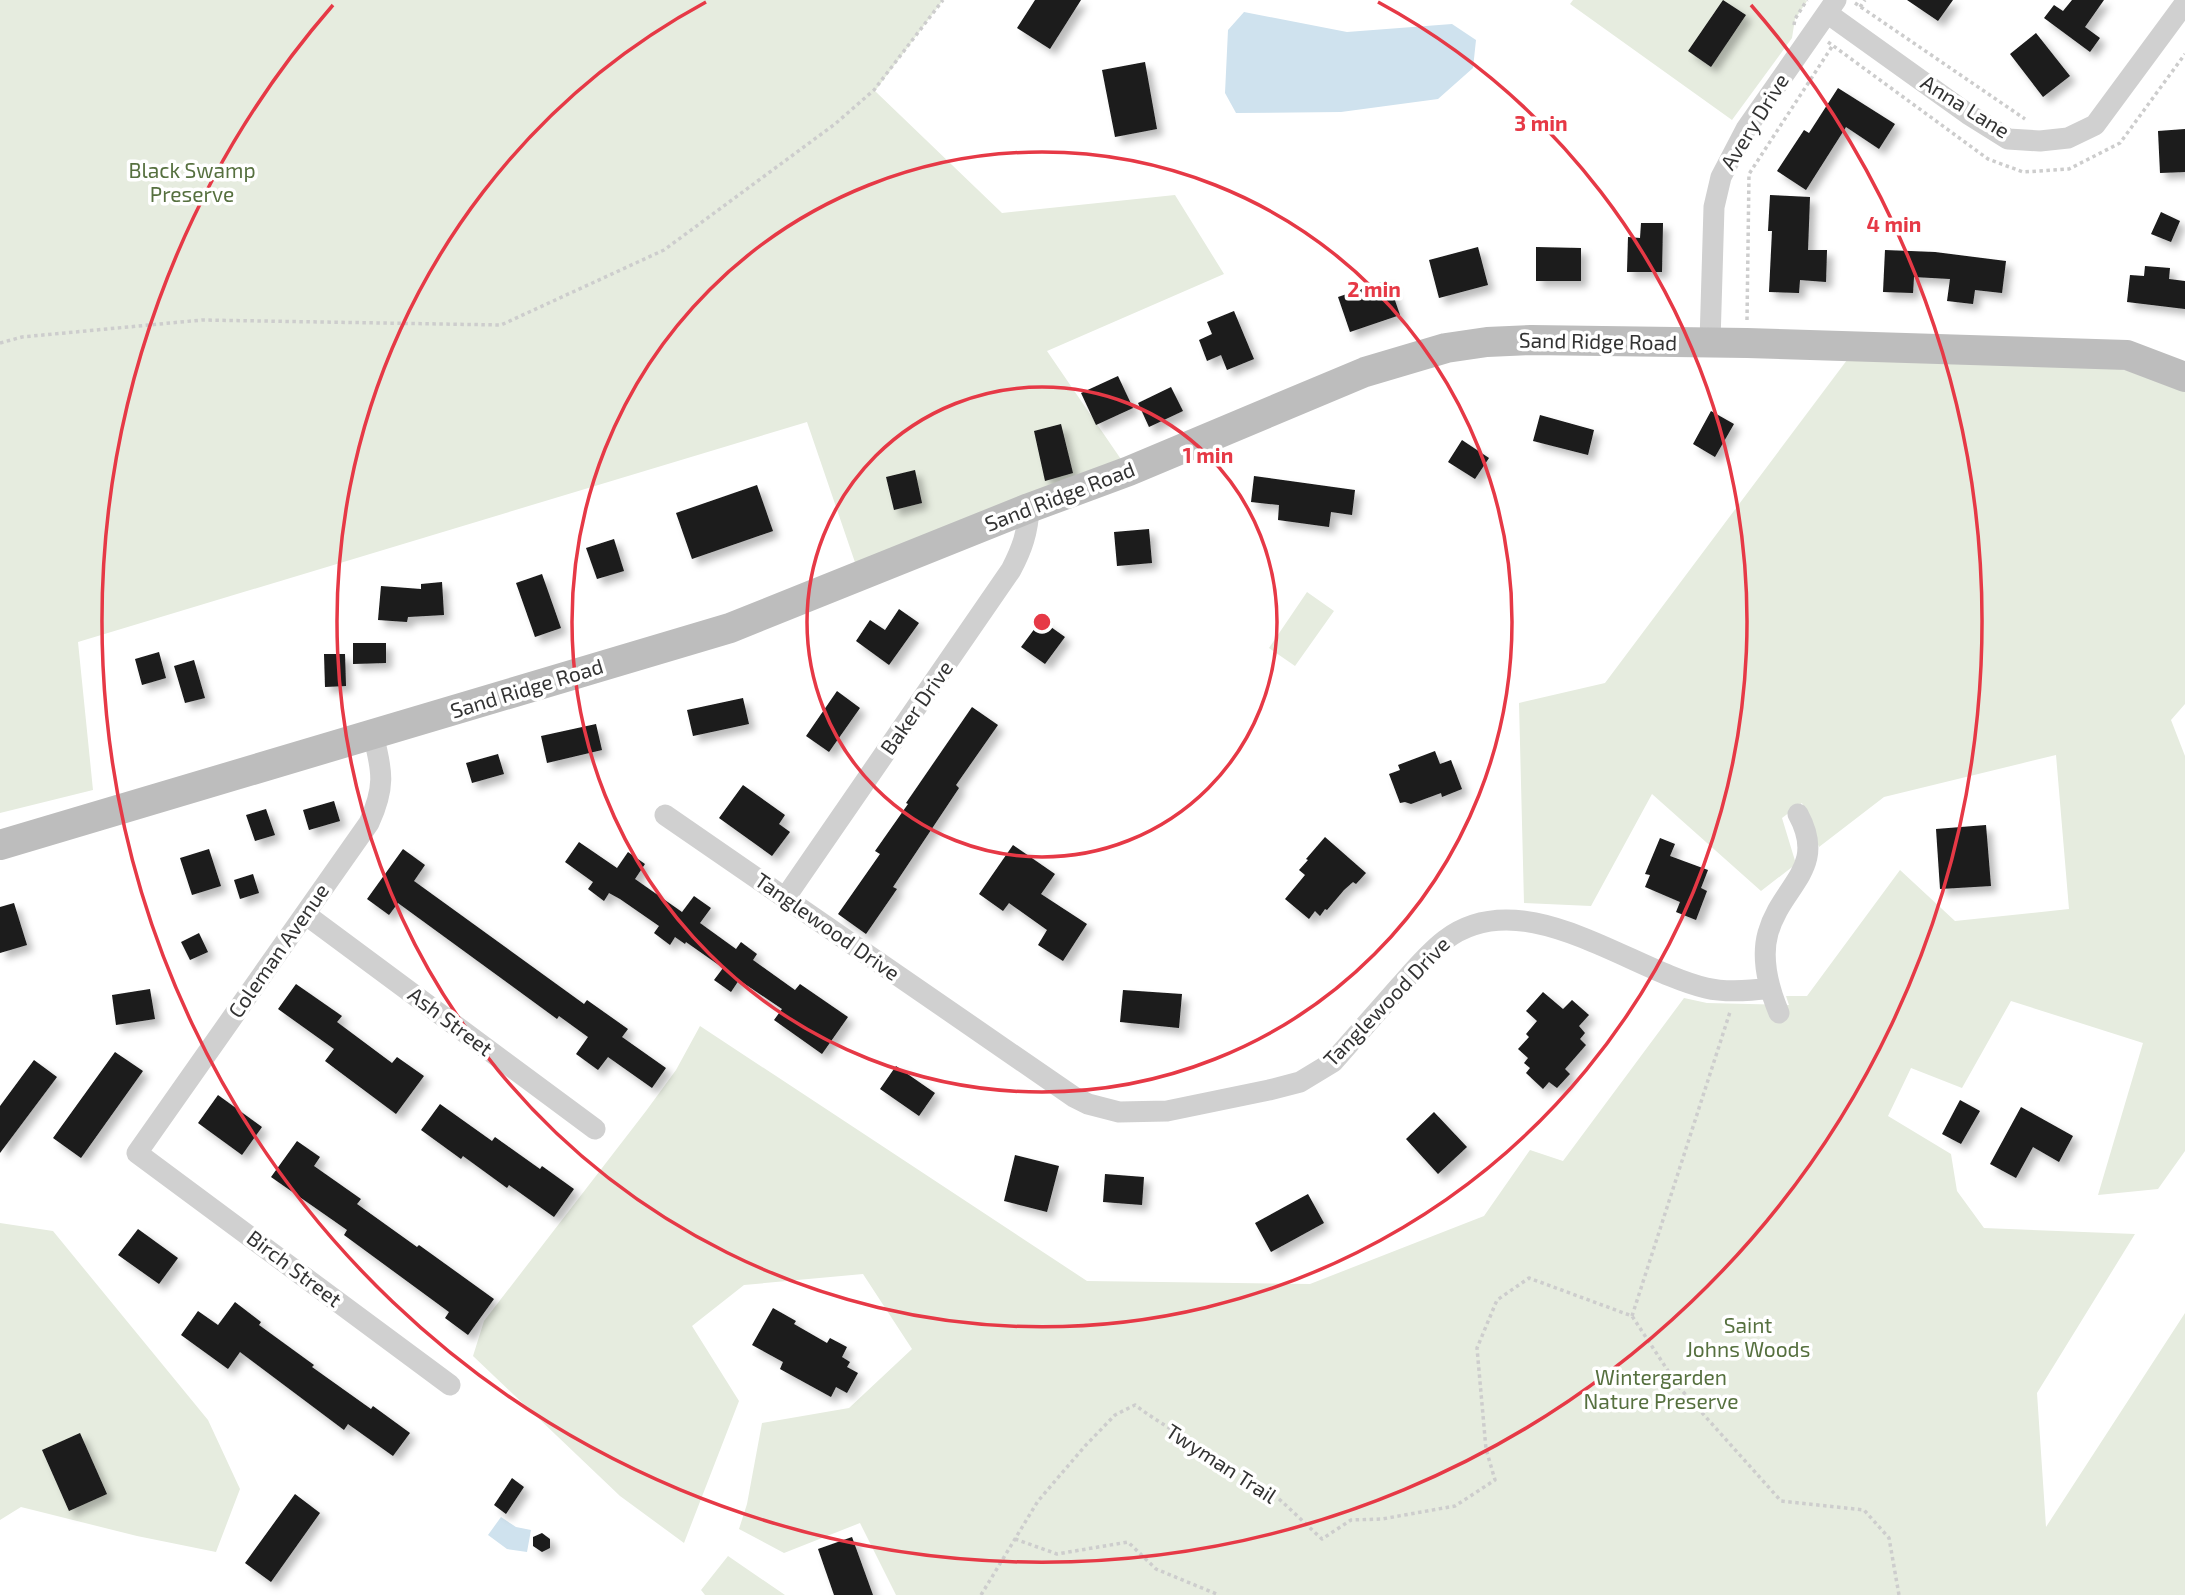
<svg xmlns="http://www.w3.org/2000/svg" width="2185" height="1595" viewBox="0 0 2185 1595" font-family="'Exo 2',sans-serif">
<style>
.green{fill:#e6ecdf}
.water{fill:#cfe2ee}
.building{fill:#1a1a1a;filter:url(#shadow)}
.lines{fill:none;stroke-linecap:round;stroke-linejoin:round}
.path{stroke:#cdcdcd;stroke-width:3.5;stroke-dasharray:3.5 3.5;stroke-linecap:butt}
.street{stroke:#d0d0d0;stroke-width:21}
.secondary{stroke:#bdbdbd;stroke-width:30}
.ring{fill:none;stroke:#e63946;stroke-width:3.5}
.labels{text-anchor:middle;stroke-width:7;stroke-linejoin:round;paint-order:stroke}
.street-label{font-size:21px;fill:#333;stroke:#fff}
.park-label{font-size:21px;fill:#56703f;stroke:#fff}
.centre{fill:#e63946;stroke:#fff;stroke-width:3.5}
.ring-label{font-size:21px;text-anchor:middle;font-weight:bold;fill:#e63946;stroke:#fff;stroke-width:7;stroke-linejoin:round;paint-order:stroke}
</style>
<defs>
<filter id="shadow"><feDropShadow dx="6" dy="6" stdDeviation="3.5" flood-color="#0004"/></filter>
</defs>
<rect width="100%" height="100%" fill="#fff"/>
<path class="green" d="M0 0H943L875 91 1002 213 1175 195 1224 274 1047 351 1129 471 860 577 807 422 78 642 93 790 0 813Z
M1573 0H1805L1807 1 1795 19 1792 38 1732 120 1570 4Z
M1847 360 2095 364 2185 382V704L2171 720 2185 756V1151L2158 1189 2098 1195 2143 1043 2011 1001 1962 1088 1911 1068 1888 1116 1951 1154 1957 1191 1984 1228 2135 1234 2037 1393 2046 1527 2185 1313V1595H896L860 1523 784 1553 739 1529 747 1504 762 1423 849 1408 912 1349 863 1274 744 1285 692 1326 739 1401 684 1543 620 1496 473 1356 484 1321 646 1111 676 1070 700 1026 1087 1281 1310 1284 1484 1216 1530 1150 1563 1161 1684 998 1707 1003 1789 1005 1786 996H1807L1900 870 1955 921 2069 909 2056 755 1884 797 1819 847 1802 803 1782 818 1796 864 1761 891 1652 794 1591 906 1524 903 1519 703 1605 683Z
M1307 592 1334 611 1295 666 1269 648Z
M0 1223 53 1231 208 1420 240 1489 216 1552 137 1536 21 1507 0 1520Z
M728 1556 785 1595H705L701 1590Z"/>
<path class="water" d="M1244 12 1347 32 1452 24 1476 40 1473 68 1438 99 1341 112 1236 113 1225 93 1228 30Z
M501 1517 516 1527 531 1530 527 1552 507 1549 488 1535Z"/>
<path class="building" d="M1035 0H1081L1050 49 1017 28Z
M1723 0 1746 15 1711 67 1688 51Z
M1907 0H1953L1938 21Z
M2072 0H2104L2085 27 2100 38 2090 52 2044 18 2054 5 2063 11Z
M2036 33 2070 76 2043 97 2010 54Z
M1145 62 1157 129 1115 137 1102 70Z
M1838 88 1895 124 1879 149 1846 127 1806 190 1777 171 1804 130 1809 133Z
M2185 129V172L2160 173 2158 131Z
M1770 195 1810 197 1808 250H1827L1826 282 1800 280 1799 293 1769 292 1772 231H1768Z
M2161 212 2180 221 2171 242 2151 234Z
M1641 223H1663L1662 272H1627L1628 237 1640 238Z
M1478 247 1488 285 1439 298 1429 260Z
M1536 247 1581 248V281H1536Z
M1885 250 1935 252 2006 261 2002 293 1975 290 1973 304 1947 301 1950 279 1914 277 1913 293 1883 292Z
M2145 266 2170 268 2169 279 2185 281V309L2127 302 2130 275 2144 276Z
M1388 280 1400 315 1350 332 1338 297Z
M1234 311 1254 359 1227 370 1221 355 1207 361 1199 340 1212 334 1207 322Z
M1118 376 1133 408 1096 425 1081 393Z
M1171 387 1183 411 1149 427 1138 403Z
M1711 411 1734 424 1715 457 1693 444Z
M1540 415 1594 430 1588 455 1533 441Z
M1061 424 1073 473 1045 481 1034 431Z
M1462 440 1489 458 1475 479 1448 462Z
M915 470 922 503 894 510 886 477Z
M1254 476 1355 490 1352 515 1331 512 1329 527 1278 520 1279 505 1251 502Z
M757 485 773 531 692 559 676 513Z
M1149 529 1152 563 1117 566 1114 532Z
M614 539 624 571 597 579 586 548Z
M542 574 561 628 535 637 516 583Z
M442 582 444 615 408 617 407 622 378 620 381 586 421 589V584Z
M899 609 919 623 889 665 856 641 870 620 885 630Z
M1041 620 1065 637 1045 664 1021 647Z
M353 643H386V663L353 664Z
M159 652 166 678 142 685 135 659Z
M324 654H345L346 686 325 687Z
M194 660 205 698 185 703 174 666Z
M837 691 860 708 829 752 806 736Z
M743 698 749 724 693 736 687 710Z
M972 707 998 725 956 785 959 788 893 887 897 889 866 934 838 914 880 854 875 851 908 804 906 803Z
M596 724 602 750 547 763 541 736Z
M1435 751 1440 764 1451 760 1462 789 1442 797 1441 793 1411 804 1405 802 1400 803 1389 774 1400 770 1398 765Z
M498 754 504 774 472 783 466 763Z
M743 785 785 815 779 824 790 832 772 856 719 818Z
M334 801 340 821 309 830 303 810Z
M266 809 275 835 255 841 246 815Z
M1986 825 1991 886 1940 889 1936 829Z
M1325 837 1366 873 1356 884 1353 882 1344 890 1327 910 1325 909 1320 916 1315 911 1309 919 1285 899 1305 875 1299 870 1308 860 1306 859Z
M1660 838 1675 844 1670 856 1708 870 1701 888 1707 891 1696 920 1676 912 1680 902 1645 887 1650 875 1645 874Z
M579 842 617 868 628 852 645 864 635 879 682 912 694 896 711 908 700 923 736 949 741 942 757 954 753 960 795 990 800 984 848 1017 822 1054 774 1020 782 1009 739 980 731 992 714 980 723 968 686 942 685 944 675 937 670 945 654 933 659 926 620 899 609 893 604 901 588 889 593 882 565 862Z
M1013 845 1055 874 1041 894 1087 924 1063 961 1038 945 1047 930 1009 903 1003 911 979 894Z
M209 849 221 886 192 895 180 858Z
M403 849 425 865 414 881 584 1004 587 1000 628 1029 622 1037 666 1068 652 1088 608 1057 598 1070 576 1054 588 1037 559 1016 557 1019 398 903 389 915 367 899Z
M253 874 259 893 240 899 234 880Z
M14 903 27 945 0 953V907Z
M199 933 208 952 190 960 181 942Z
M296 984 342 1016 337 1022 392 1063 397 1057 424 1076 396 1114 325 1061 334 1049 278 1009Z
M150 989 155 1019 116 1025 112 995Z
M1123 990 1182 994 1179 1028 1120 1022Z
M1543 992 1563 1009 1572 1000 1589 1015 1579 1026 1585 1033 1580 1039 1586 1045 1565 1069 1570 1074 1557 1088 1549 1082 1543 1089 1526 1073 1530 1068 1524 1063 1528 1058 1518 1049 1529 1037 1526 1034 1537 1021 1526 1011Z
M115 1052 143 1071 81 1158 53 1138Z
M34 1060 57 1077 0 1153V1106Z
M896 1066 935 1093 919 1116 880 1089Z
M218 1095 262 1127 242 1155 198 1123Z
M1960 1100 1980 1111 1961 1144 1942 1134Z
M440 1104 492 1141 495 1137 540 1169 542 1166 574 1189 554 1217 509 1185 507 1188 463 1156 461 1159 421 1130Z
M2021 1107 2073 1136 2059 1162 2033 1147 2016 1178 1990 1164Z
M1434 1112 1467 1147 1438 1174 1406 1139Z
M297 1141 320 1157 314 1166 361 1199 357 1204 417 1247 419 1245 494 1299 468 1335 445 1318 449 1312 344 1235 347 1230 271 1177Z
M1015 1155 1059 1166 1047 1212 1004 1201Z
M1105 1174 1144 1177 1142 1205 1103 1202Z
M1308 1194 1324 1223 1271 1252 1255 1223Z
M138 1229 178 1258 159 1284 118 1255Z
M235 1302 261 1322 259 1325 314 1365 312 1367 371 1409 373 1406 410 1433 393 1456 348 1424 344 1430 240 1352 228 1369 181 1335 198 1311 218 1325Z
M773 1308 796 1321 794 1324 827 1343 830 1338 847 1347 842 1357 850 1362 847 1367 858 1373 847 1393 836 1387 831 1397 780 1369 783 1362 752 1345Z
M80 1433 107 1494 69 1511 42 1450Z
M512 1478 524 1487 506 1514 494 1505Z
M295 1494 320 1513 271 1582 245 1563Z
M542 1533 550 1539V1548L542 1552 533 1546V1537Z
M852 1537 873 1595H834L818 1549Z"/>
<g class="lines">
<path class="path" d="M1855 3 2025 119
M1860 7 1865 0
M1794 25 1795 19 1807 0
M1828 42 1988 159 2023 172 2069 169 2120 143 2185 54
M1747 320 1749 174 1833 45
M0 343 22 337 202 320 501 325 664 250 835 124 874 90 943 0
M1632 1316 1730 1012
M1015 1539 1057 1554 1128 1542 1156 1569 1219 1595
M981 1595 1038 1501 1085 1446 1115 1415 1135 1405C1175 1435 1221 1455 1262 1485 1283 1501 1302 1521 1322 1539L1351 1520 1382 1519 1455 1506 1495 1480 1486 1449 1477 1348 1497 1300 1529 1278 1632 1316 1678 1386 1781 1501 1864 1510 1889 1538 1899 1595"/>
<path class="street" d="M1827 13 1968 114 2008 139 2040 141 2068 138 2095 125 2185 3
M1710 342 1714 207 1721 177 1746 129 1836 0
M373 735C383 772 385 788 369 823L137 1153 450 1385
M665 815 1074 1097 1088 1104 1119 1112 1167 1111 1269 1090 1300 1082 1333 1062C1355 1037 1378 1011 1400 986 1414 970 1428 953 1445 940 1522 881 1628 969 1706 988 1727 993 1749 991 1770 988
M785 898 1011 570C1022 549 1028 532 1029 508
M305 914 595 1129
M1779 1013C1769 989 1761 958 1768 933 1782 884 1828 869 1798 814"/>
<path class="secondary" d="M0 845 730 628 1029 508 1129 471 1365 372 1446 348 1487 342 1531 340 1747 343 2127 355 2185 377"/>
</g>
<g class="ring">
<circle cx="1042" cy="622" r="235"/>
<circle cx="1042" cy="622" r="470"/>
<path d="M1378 2A705 705 0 1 1 706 2"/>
<path d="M1751 5A940 940 0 1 1 333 5"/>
</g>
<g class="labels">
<g class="street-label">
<text transform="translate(1965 107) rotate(32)" y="7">Anna Lane</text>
<text transform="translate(1755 122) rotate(-58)" y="7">Avery Drive</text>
<text transform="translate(1598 342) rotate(1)" y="7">Sand Ridge Road</text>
<text transform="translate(1060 497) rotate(-21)" y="7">Sand Ridge Road</text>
<text transform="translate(527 689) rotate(-17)" y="7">Sand Ridge Road</text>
<text transform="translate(917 708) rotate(-55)" y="7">Baker Drive</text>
<text transform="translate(827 927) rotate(35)" y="7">Tanglewood Drive</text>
<text transform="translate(279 951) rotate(-55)" y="7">Coleman Avenue</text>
<text transform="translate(1387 1002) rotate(-46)" y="7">Tanglewood Drive</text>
<text transform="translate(450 1022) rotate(37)" y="7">Ash Street</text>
<text transform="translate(294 1269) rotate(37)" y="7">Birch Street</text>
<text transform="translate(1221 1464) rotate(33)" y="7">Twyman Trail</text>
</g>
<g class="park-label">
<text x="192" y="178">Black Swamp<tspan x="192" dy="24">Preserve</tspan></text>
<text x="1748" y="1333">Saint<tspan x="1748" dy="24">Johns Woods</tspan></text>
<text x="1661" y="1385">Wintergarden<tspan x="1661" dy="24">Nature Preserve</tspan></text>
</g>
</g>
<circle cx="1042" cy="622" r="10" class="centre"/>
<g class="ring-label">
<text x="1541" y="131">3 min</text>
<text x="1894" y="232">4 min</text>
<text x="1374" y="297">2 min</text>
<text x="1208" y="463">1 min</text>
</g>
</svg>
